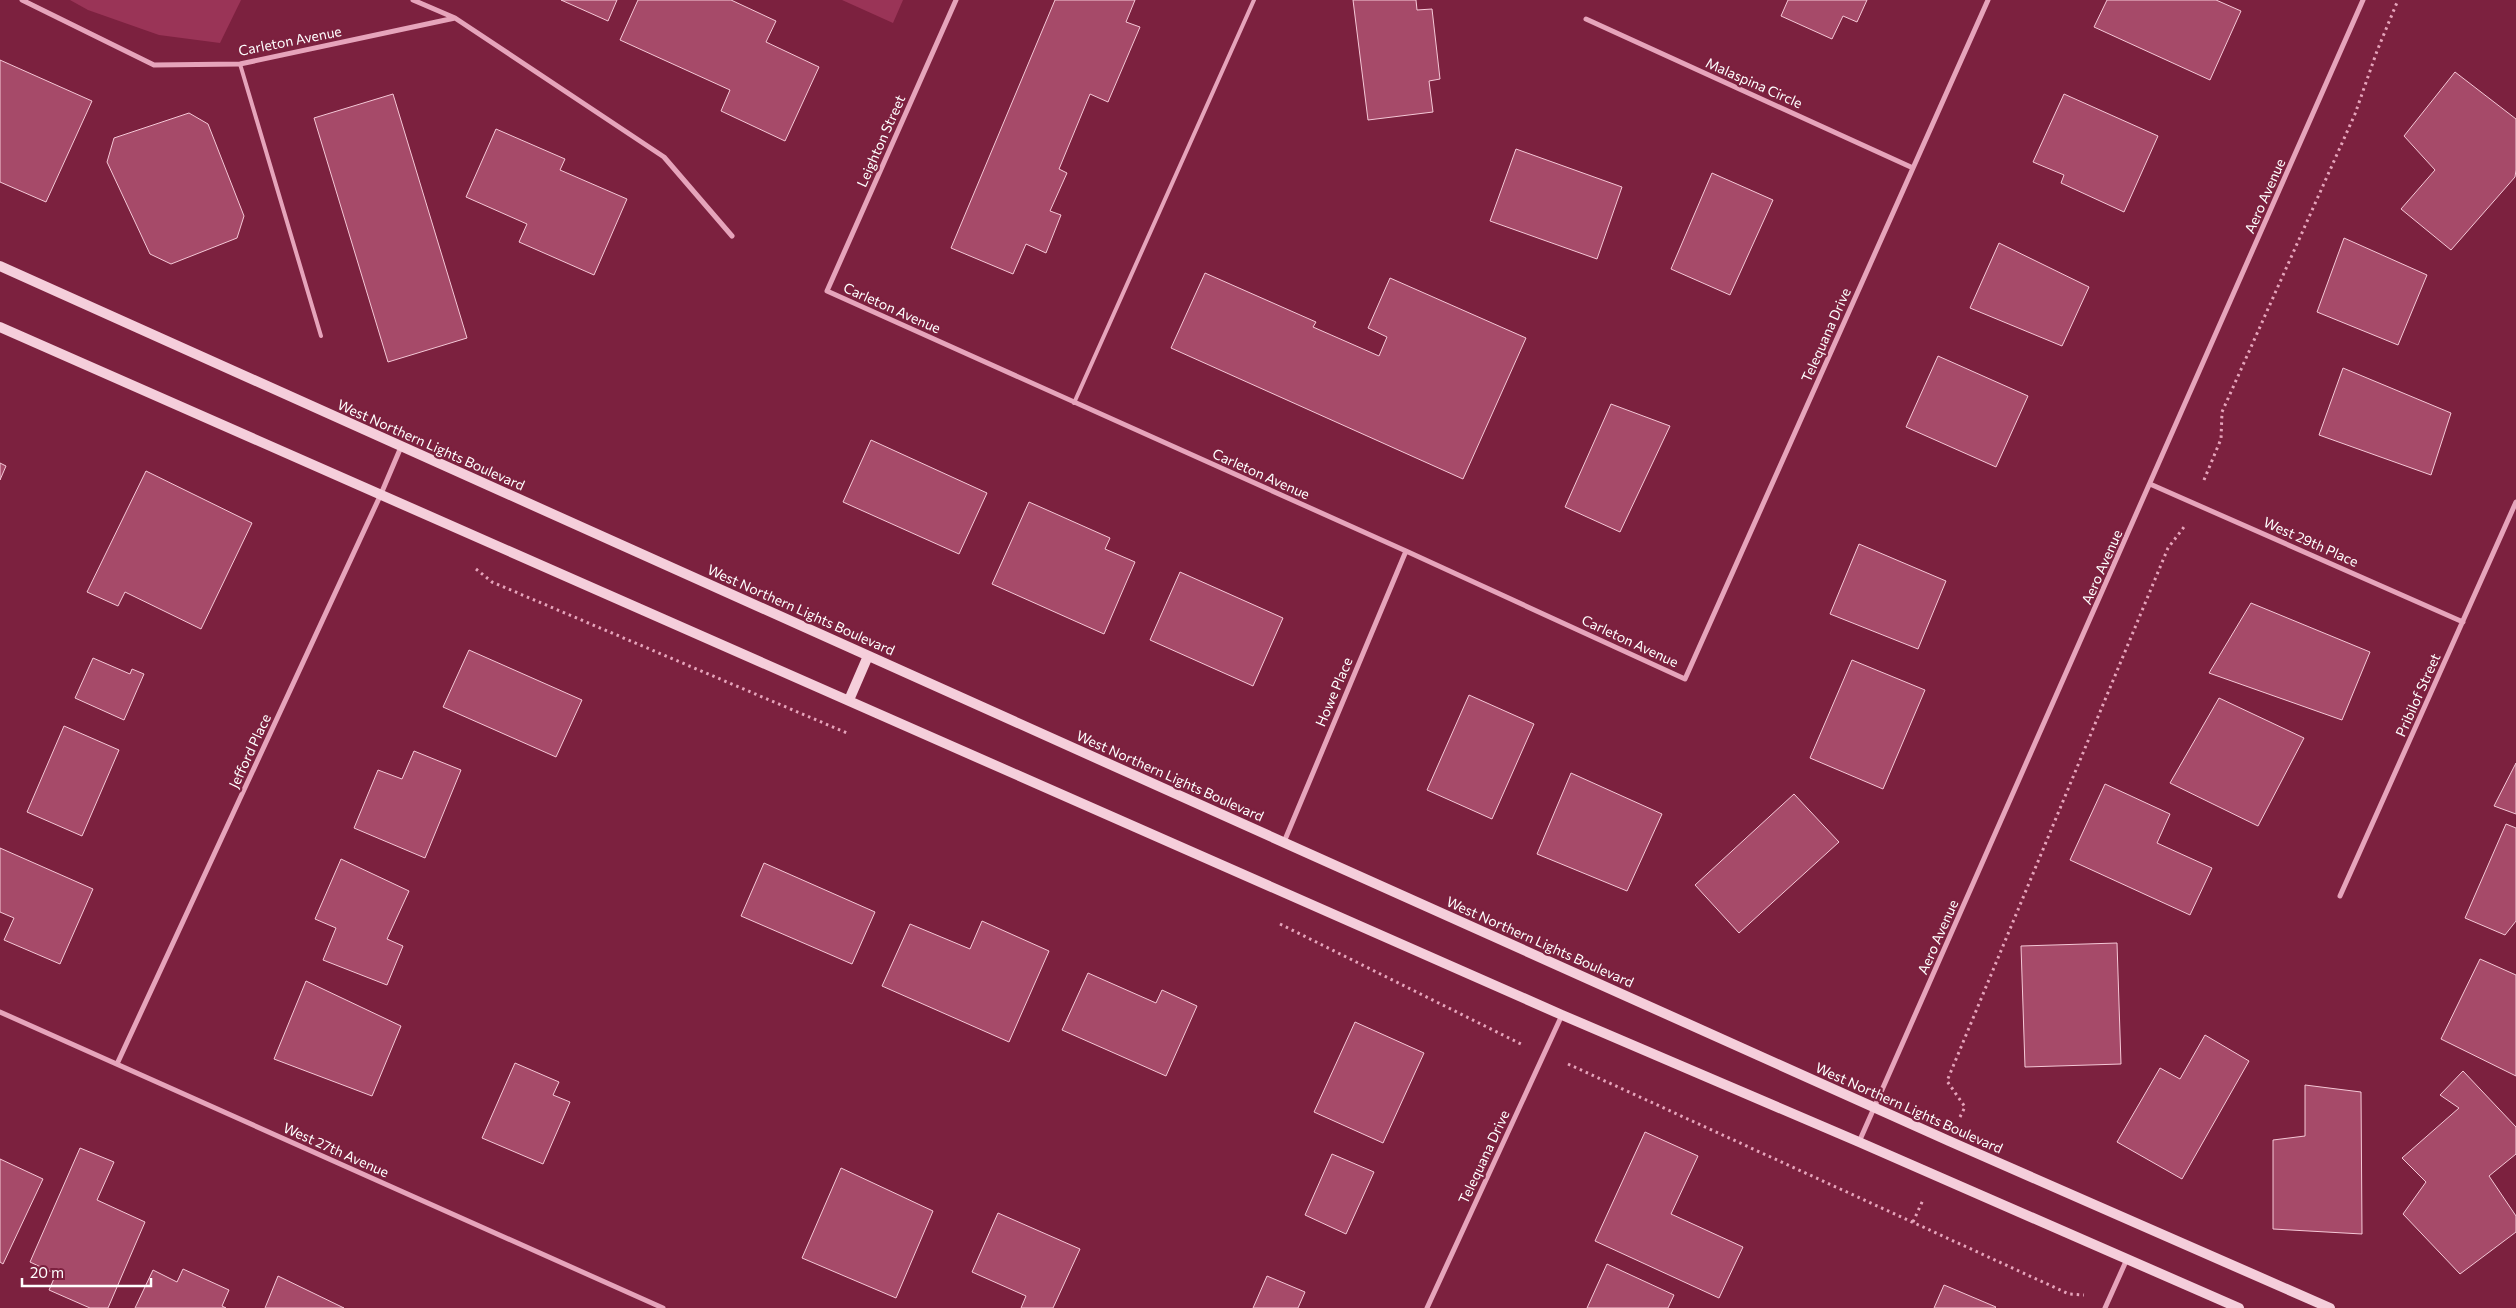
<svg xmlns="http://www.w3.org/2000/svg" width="2516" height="1308" viewBox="0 0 2516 1308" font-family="Commissioner,sans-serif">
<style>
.green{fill:#9a3457}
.building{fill:#a64a69;stroke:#f5c8d7}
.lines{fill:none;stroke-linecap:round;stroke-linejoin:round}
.path{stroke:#e6a4bb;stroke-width:3;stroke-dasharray:2.5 4;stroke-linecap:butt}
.lane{stroke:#e6a4bb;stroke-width:4}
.street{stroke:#e6a4bb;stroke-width:5}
.secondary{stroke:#f5cedb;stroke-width:10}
.labels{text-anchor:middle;stroke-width:4.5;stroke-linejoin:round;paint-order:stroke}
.street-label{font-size:14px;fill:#fff;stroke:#7c213f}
</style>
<rect width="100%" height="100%" fill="#7c213f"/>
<path class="green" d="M70 0H241L220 43 159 35 88 10Z
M842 0H903L893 23Z"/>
<path class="building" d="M561 0H617L608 21Z
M638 0H731L776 21 766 42 819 67 785 141 721 111 730 90 620 40Z
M1055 0H1135L1126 22 1140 27 1108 102 1090 94 1059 169 1067 173 1050 211 1061 215 1046 253 1026 244 1013 274 951 248Z
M1353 0H1416L1417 10 1432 9 1440 79 1429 81 1433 112 1368 120Z
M1788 0H1867L1857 22 1843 16 1832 39 1781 16Z
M2107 0H2216L2241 11 2210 80 2094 27Z
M0 60 92 101 46 202 0 182Z
M2455 72 2516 119V170L2515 177 2451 250 2401 209 2435 170 2404 136Z
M393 94 467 338 388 362 314 118Z
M2064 94 2158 136 2124 212 2061 183 2064 175 2033 162Z
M189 113 208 124 244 216 237 238 171 264 150 254 107 162 114 138Z
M496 129 565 159 560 170 627 199 594 275 519 242 527 224 466 197Z
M1516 149 1622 187 1597 259 1490 221Z
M1712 173 1773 200 1730 295 1671 269Z
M2344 238 2427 275 2398 345 2317 312Z
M1999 243 2089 287 2062 346 1970 308Z
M1205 273 1316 322 1313 327 1379 356 1387 337 1368 328 1390 278 1526 338 1463 479 1171 348Z
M1938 356 2028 396 1996 467 1906 427Z
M2343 368 2451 413 2431 475 2319 435Z
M1611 404 1670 426 1620 532 1565 507Z
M871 440 987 493 959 554 843 502Z
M0 463 6 466 0 480Z
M146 471 252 523 201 629 125 592 118 606 87 592Z
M1029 502 1110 538 1105 549 1135 562 1104 634 992 584Z
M1859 544 1946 581 1918 649 1830 614Z
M1180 572 1283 618 1253 686 1150 640Z
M2251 603 2370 652 2342 720 2209 673Z
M469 650 582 700 556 757 443 707Z
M93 658 130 674 132 669 144 674 124 720 75 698Z
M1852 660 1925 690 1883 789 1810 758Z
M1469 695 1534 724 1492 819 1427 790Z
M2219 698 2304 738 2258 826 2170 783Z
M64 726 119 750 82 836 27 812Z
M414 751 461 770 425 858 354 828 378 770 402 779Z
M2516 763V814L2494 806Z
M1571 773 1662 814 1627 891 1537 854Z
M2105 784 2170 814 2157 843 2212 868 2190 915 2070 860Z
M1794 794 1839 842 1739 933 1695 885Z
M2506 824 2516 828V921L2505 935 2465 918Z
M0 848 93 889 60 964 4 940 14 918 0 912Z
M341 859 409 891 387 939 403 946 387 985 323 960 336 928 315 919Z
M764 863 875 912 852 964 741 916Z
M982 921 1049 951 1009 1042 882 986 910 924 970 949Z
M2117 943 2121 1064 2025 1067 2021 946Z
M2480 959 2516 975V1076L2441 1039Z
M1088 973 1156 1003 1162 990 1197 1006 1166 1076 1062 1030Z
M306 981 401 1026 372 1096 274 1059Z
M1355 1022 1424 1053 1383 1143 1314 1112Z
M2205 1035 2249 1061 2182 1179 2117 1142 2160 1068 2180 1079Z
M515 1063 559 1082 553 1095 570 1102 543 1164 482 1138Z
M2463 1071 2516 1127V1154L2489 1176 2516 1216V1232L2460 1274 2403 1214 2426 1182 2402 1158 2459 1108 2440 1095Z
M2305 1085 2361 1092 2362 1234 2273 1229V1140L2305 1136Z
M1645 1132 1698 1156 1671 1214 1743 1247 1719 1298 1595 1241Z
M80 1148 114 1162 97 1200 145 1222 108 1308H90L49 1290 56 1274 30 1262Z
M1332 1154 1374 1172 1346 1234 1305 1215Z
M0 1159 43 1179 3 1264 0 1262Z
M841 1168 933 1211 896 1298 802 1258Z
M998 1213 1080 1249 1053 1308H1021L1026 1296 972 1272Z
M1607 1264 1674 1295 1668 1308H1587Z
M183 1269 229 1290 222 1306 226 1308H135L153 1270 177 1282Z
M278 1276 344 1308H265Z
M1267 1276 1305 1292 1298 1308H1253Z
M1944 1285 1996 1307 1995 1308H1934Z"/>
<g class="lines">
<path class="path" d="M2204 480 2221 439 2222 412 2355 114 2377 51 2398 0
M476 569 492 582 847 733
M1280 924 1521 1044
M1568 1064 2069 1294 2084 1295
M1960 1117 1965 1107 1947 1081 2168 548 2184 527
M1913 1222 1923 1200"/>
<path class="lane" d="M240 64 321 336
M1074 403 1254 0"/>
<path class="street" d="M22 0 154 65 240 64 455 18
M413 0 455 18 664 157 732 236
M956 0 827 291 1406 551 1685 679 1988 0
M1586 19 1913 168
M2150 484 2463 622
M1284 842 1406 551
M2340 896 2516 502
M0 1012 663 1308
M117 1064 381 494 401 447
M1859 1142 2363 0
M1427 1308 1562 1015
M2105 1308 2127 1259"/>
<path class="secondary" d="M0 266 1949 1141 2330 1308
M0 327 1562 1015 1859 1142 2239 1308
M849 700 868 656"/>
</g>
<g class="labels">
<g class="street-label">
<text transform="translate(290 41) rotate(-11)" y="5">Carleton Avenue</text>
<text transform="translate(1754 83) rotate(24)" y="5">Malaspina Circle</text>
<text transform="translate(881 141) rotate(-66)" y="5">Leighton Street</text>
<text transform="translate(2265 196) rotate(-66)" y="5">Aero Avenue</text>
<text transform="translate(892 308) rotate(24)" y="5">Carleton Avenue</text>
<text transform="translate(1826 335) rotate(-66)" y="5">Telequana Drive</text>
<text transform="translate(431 445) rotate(24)" y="5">West Northern Lights Boulevard</text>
<text transform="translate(1261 474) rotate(24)" y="5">Carleton Avenue</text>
<text transform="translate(2311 542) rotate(24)" y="5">West 29th Place</text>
<text transform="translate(2102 567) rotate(-66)" y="5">Aero Avenue</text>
<text transform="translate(801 610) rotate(24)" y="5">West Northern Lights Boulevard</text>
<text transform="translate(1630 641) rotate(25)" y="5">Carleton Avenue</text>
<text transform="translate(1334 692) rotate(-67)" y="5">Howe Place</text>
<text transform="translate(2418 695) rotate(-66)" y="5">Pribilof Street</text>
<text transform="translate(250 751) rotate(-65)" y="5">Jefford Place</text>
<text transform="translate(1170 776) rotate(24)" y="5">West Northern Lights Boulevard</text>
<text transform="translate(1938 937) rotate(-66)" y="5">Aero Avenue</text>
<text transform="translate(1540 942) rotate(24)" y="5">West Northern Lights Boulevard</text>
<text transform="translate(1909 1108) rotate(24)" y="5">West Northern Lights Boulevard</text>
<text transform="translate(336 1150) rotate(24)" y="5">West 27th Avenue</text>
<text transform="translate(1484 1157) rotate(-65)" y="5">Telequana Drive</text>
</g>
</g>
<path d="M22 1278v8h129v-8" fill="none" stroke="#ffffff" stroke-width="2.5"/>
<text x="30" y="1278" font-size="15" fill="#ffffff" stroke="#7c213f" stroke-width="4" paint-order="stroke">20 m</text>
</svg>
